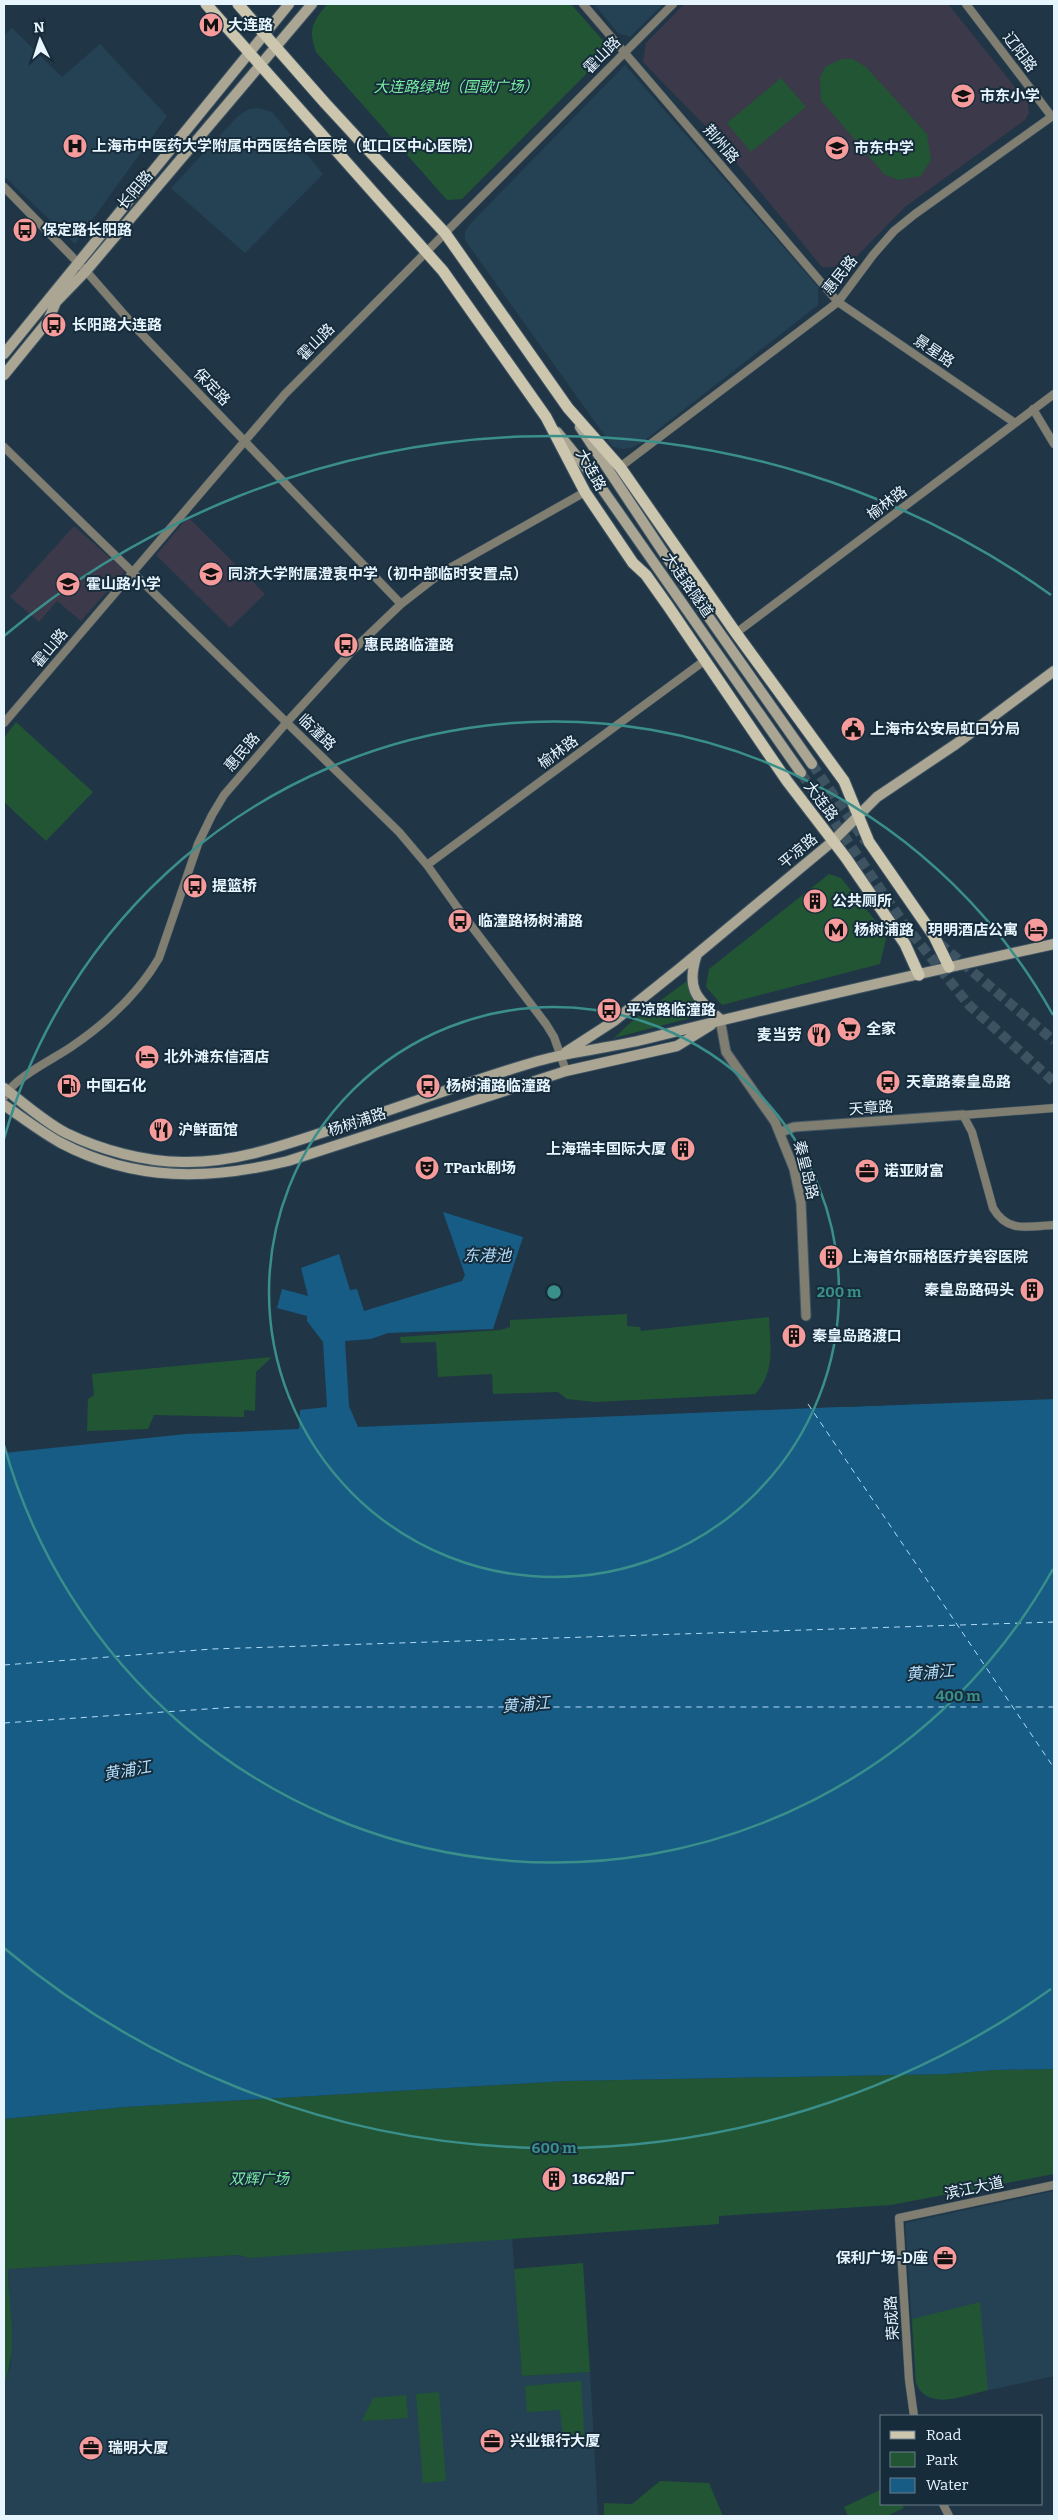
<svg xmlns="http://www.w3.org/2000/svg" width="1058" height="2520" viewBox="0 0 1058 2520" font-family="Bitter,'Noto Sans SC',serif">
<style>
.built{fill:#254255}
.education{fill:#3b394a}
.green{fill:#215534}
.water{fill:#165c85}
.pier{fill:#203646}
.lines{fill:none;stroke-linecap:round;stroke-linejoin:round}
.ferry{stroke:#b2dbf8;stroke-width:1;stroke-dasharray:6 5;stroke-linecap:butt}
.secondary-tunnel{stroke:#3e5362;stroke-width:10;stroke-dasharray:10 5;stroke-linecap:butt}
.minor-casing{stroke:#405564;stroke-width:9}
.tertiary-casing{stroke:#405564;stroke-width:11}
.secondary-casing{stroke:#405564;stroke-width:12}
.primary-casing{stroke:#405564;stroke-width:13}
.minor{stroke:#807d71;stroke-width:8}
.tertiary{stroke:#807d71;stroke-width:9}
.secondary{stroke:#aba694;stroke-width:10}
.primary{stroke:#cdc6ae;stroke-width:11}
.ring{fill:none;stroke:#3a8f8b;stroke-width:2.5}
.labels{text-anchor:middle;stroke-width:4;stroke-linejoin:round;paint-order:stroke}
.poi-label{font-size:15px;font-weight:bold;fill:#e7f5ff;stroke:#162c3b;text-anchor:start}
.street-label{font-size:15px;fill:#e7f5ff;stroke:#162c3b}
.park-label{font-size:15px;font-style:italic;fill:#7beda2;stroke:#162c3b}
.water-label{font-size:16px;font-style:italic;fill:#b2dbf8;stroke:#162c3b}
.centre{fill:#3a8f8b;stroke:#162c3b;stroke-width:2.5}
.ring-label{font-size:15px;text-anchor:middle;font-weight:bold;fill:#3a8f8b;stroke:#162c3b;stroke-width:4;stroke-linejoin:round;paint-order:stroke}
</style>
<rect width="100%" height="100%" fill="#203646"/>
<path class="built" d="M594 4H663L630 37 618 33Z
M12 28 62 77 100 44 167 116 75 244 4 176V36Z
M625 65 818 287V305L641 443 631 448 622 449 613 447 465 240V232L470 224Z
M258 108 272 112 323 174 245 253 171 188 238 116 249 109Z
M1054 2191V2376L943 2400 927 2397 920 2391 916 2383 905 2223Z
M512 2238 522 2376 590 2372 598 2516H4V2385L11 2365 8 2269 239 2255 249 2258Z"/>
<path class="education" d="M684 4H948L1028 103 1029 113 1025 120 905 207 858 255 843 267H822L711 132 643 62 646 43Z
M188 517 265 594 230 628 156 555Z
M74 526 125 571 81 621 57 601 39 622 10 597Z"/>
<path class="green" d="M327 4H571L606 44V54L462 199 447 200 316 52C308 29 312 23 327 4Z
M841 59H853L866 67 927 134 931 160 921 176 898 180 884 174 821 100 820 77 825 67Z
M781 78 806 107 751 152 727 123Z
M16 722 93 792 46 841 4 802V738Z
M829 874 841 878 887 935 880 964 722 1005 706 987 709 969Z
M687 981 702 1015 614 1038 631 1022Z
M627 1314V1326L640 1327 641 1331 769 1317C770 1346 776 1371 755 1394L595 1402 567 1399 558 1392 493 1394 492 1374 438 1377 436 1342 401 1343 400 1337 500 1330 510 1327V1320Z
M272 1357 256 1372 255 1411 244 1410V1417L154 1415 148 1429 87 1431 88 1399 94 1395 92 1374Z
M1054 2069V2174L891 2205 719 2216V2224L278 2256 249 2258 239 2255 8 2269C8 2311 19 2344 4 2385V2119L125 2107 566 2081 947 2074 995 2070Z
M583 2263 590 2372 522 2376 514 2269Z
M980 2302 988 2390C965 2395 929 2412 916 2383L912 2319Z
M581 2381 585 2444 564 2445 560 2410 527 2412 525 2386Z
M439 2392 446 2481 423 2483 416 2394Z
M406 2395 408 2418 362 2421 373 2398Z
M660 2481 709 2483 723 2516H604V2503L632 2504Z
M882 2489V2504H901L904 2508 887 2516H848L844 2507Z"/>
<path class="water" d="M443 1212 523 1237 493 1329 388 1333 371 1339 345 1341 349 1406 358 1427 1054 1398V2069L995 2070 947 2074 566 2081 125 2107 4 2119V1453L186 1434 299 1429 300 1410 327 1407 323 1342 307 1321V1316L277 1308 282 1289 308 1296 301 1268 339 1254 350 1290 357 1289 364 1311 462 1281 465 1275Z"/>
<path class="pier" d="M1054 1396V1399L845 1407V1404Z"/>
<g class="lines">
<path class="ferry" d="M808 1404 1054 1768
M4 1665 212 1649 1054 1622
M4 1723 236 1707H1054"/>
<path class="secondary-tunnel" d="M812 764 866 842
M801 773 905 925 969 1005 1054 1082
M939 943 1054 1041"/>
<defs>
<path id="minor" d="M583 4 838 302 1015 423
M966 4 1052 117
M4 187 86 271 135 327 401 604
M1033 409 1054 444
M4 447 399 832 427 865 457 907 546 1024 554 1037 566 1071
M620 467 838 302 873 255 894 231 915 214 1054 115
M736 633 1054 394
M4 723 285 394 673 4
M427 865 704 661
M4 1097C15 1077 52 1060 71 1047 105 1024 138 994 159 958L198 844 212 815 224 795 287 722 352 651 401 604 441 573 585 492
M1054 1108 963 1115 972 1132 993 1208C1008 1234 1029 1226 1054 1225
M914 2416 909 2380 899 2218 1054 2185
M943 2504 949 2516"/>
<path id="tertiary" d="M720 1019 726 1052 775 1122 794 1169 801 1203 806 1316
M781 1132 794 1127 963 1115"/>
<path id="secondary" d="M4 354 289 4
M4 375 48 321 56 302 86 271 312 4
M580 427 667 558 812 764
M557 432 596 480 801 773
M697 954C686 987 695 998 720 1019
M566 1052 614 1021 679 969 833 841 877 797 956 744 1054 671
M4 1088C22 1102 46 1123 66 1133 101 1150 145 1162 183 1162 235 1163 285 1145 333 1129 401 1107 469 1081 538 1061 573 1051 610 1048 646 1039 781 1005 918 974 1054 944
M4 1105C23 1118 41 1132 61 1143 135 1182 210 1180 288 1161L566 1071 677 1046 711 1025"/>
<path id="primary" d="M206 4 443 271 546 417 585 492 633 563 646 575 668 606 787 781 846 858 905 944 919 975
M238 4 325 103 445 233 568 408 620 467 736 633 844 781 869 842 934 936 949 967"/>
</defs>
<use href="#minor" class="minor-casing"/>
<use href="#tertiary" class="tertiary-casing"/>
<use href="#secondary" class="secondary-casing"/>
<use href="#primary" class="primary-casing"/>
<use href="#minor" class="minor"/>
<use href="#tertiary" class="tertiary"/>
<use href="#secondary" class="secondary"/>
<use href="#primary" class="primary"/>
</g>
<g class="ring">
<circle cx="554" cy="1292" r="285"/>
<path d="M1053 1569A571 571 0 0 1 4 1445M4 1139A571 571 0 0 1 1053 1015"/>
<path d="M1051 1989A856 856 0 0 1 4 1948M4 636A856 856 0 0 1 1051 595"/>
</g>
<defs>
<symbol id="metro-disc" viewBox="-11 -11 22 22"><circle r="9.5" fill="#f59b9c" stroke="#162c3b"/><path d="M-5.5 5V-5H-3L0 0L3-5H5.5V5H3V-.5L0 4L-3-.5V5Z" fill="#111"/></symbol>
<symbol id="school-disc" viewBox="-11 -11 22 22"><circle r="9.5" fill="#f59b9c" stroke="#162c3b"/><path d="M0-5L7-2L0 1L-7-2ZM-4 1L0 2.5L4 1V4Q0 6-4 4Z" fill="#111"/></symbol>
<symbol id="hospital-disc" viewBox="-11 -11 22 22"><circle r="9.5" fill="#f59b9c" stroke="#162c3b"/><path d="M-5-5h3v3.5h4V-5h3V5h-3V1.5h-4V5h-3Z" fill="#111"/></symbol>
<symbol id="bus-disc" viewBox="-11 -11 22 22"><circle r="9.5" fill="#f59b9c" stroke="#162c3b"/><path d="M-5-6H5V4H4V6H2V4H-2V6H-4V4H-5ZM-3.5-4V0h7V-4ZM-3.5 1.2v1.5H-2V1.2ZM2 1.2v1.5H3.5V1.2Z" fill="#111"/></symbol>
<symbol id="civic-disc" viewBox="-11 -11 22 22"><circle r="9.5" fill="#f59b9c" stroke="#162c3b"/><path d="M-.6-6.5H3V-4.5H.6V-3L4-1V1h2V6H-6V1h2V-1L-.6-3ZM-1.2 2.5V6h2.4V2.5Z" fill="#111"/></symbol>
<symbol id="building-disc" viewBox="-11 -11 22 22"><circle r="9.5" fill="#f59b9c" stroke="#162c3b"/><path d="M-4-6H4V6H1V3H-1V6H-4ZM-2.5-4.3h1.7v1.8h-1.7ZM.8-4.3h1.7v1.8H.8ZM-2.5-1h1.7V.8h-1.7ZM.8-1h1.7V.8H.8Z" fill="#111"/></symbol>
<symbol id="hotel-disc" viewBox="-11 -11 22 22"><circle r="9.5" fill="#f59b9c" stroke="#162c3b"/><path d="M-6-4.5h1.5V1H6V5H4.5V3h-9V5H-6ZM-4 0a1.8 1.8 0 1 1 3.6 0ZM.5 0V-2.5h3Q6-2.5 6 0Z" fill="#111"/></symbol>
<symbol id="supermarket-disc" viewBox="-11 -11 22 22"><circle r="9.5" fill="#f59b9c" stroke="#162c3b"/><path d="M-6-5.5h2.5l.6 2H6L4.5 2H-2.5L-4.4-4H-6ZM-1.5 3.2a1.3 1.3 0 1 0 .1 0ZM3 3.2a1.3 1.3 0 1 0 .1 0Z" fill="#111"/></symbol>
<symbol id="restaurant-disc" viewBox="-11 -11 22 22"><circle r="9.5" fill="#f59b9c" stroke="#162c3b"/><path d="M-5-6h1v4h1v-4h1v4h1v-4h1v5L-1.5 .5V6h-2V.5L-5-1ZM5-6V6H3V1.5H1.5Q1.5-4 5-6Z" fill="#111"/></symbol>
<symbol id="fuel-disc" viewBox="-11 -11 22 22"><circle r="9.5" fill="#f59b9c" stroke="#162c3b"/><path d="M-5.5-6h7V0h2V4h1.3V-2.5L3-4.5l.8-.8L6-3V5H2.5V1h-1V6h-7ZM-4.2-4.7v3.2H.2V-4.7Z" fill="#111"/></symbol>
<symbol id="theatre-disc" viewBox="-11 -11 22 22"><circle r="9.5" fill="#f59b9c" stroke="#162c3b"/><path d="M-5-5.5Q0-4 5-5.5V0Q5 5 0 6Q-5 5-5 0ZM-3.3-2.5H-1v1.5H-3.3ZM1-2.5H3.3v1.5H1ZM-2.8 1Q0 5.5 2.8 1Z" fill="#111"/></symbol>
<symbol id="office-disc" viewBox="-11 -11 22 22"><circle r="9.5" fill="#f59b9c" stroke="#162c3b"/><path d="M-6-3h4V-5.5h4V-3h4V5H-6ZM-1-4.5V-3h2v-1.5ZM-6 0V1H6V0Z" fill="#111"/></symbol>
</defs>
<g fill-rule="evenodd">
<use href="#metro-disc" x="197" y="11" width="28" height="28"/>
<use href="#school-disc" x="949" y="82" width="28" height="28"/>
<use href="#hospital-disc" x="61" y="132" width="28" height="28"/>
<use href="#school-disc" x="823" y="134" width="28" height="28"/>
<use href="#bus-disc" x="11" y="216" width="28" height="28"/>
<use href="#bus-disc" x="40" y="311" width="28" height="28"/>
<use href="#school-disc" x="197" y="560" width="28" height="28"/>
<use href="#school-disc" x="54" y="570" width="28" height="28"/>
<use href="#bus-disc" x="332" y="631" width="28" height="28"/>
<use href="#civic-disc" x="839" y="715" width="28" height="28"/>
<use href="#bus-disc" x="181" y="872" width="28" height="28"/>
<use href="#building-disc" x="801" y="887" width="28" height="28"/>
<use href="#bus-disc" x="446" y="907" width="28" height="28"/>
<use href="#metro-disc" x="822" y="916" width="28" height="28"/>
<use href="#hotel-disc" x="1022" y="916" width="28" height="28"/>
<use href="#bus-disc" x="595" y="996" width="28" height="28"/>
<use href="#supermarket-disc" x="835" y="1015" width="28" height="28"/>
<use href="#restaurant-disc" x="805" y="1021" width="28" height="28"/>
<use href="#hotel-disc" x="133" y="1043" width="28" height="28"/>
<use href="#bus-disc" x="874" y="1068" width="28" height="28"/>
<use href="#fuel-disc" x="55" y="1072" width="28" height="28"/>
<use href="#bus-disc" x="414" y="1072" width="28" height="28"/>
<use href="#restaurant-disc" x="147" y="1116" width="28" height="28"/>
<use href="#building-disc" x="669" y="1135" width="28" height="28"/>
<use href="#theatre-disc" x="413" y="1154" width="28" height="28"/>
<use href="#office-disc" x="853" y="1157" width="28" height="28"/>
<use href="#building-disc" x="817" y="1243" width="28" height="28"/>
<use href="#building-disc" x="1018" y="1276" width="28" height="28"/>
<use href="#building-disc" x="780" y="1322" width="28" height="28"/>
<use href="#building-disc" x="540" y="2165" width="28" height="28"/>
<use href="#office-disc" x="931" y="2244" width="28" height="28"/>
<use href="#office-disc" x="478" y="2427" width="28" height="28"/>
<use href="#office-disc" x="77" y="2434" width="28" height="28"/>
</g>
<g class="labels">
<g class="poi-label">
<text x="228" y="30">大连路</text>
<text x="980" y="101">市东小学</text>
<text x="92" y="151">上海市中医药大学附属中西医结合医院（虹口区中心医院）</text>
<text x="854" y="153">市东中学</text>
<text x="42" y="235">保定路长阳路</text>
<text x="72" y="330">长阳路大连路</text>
<text x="228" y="579">同济大学附属澄衷中学（初中部临时安置点）</text>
<text x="86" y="589">霍山路小学</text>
<text x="364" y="650">惠民路临潼路</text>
<text x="870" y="734">上海市公安局虹口分局</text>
<text x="212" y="891">提篮桥</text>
<text x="832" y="906">公共厕所</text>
<text x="478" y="926">临潼路杨树浦路</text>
<text x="854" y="935">杨树浦路</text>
<text x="1018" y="935" text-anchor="end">玥明酒店公寓</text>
<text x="626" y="1015">平凉路临潼路</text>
<text x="866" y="1034">全家</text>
<text x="802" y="1040" text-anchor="end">麦当劳</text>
<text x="164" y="1062">北外滩东信酒店</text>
<text x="906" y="1087">天章路秦皇岛路</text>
<text x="86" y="1091">中国石化</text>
<text x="446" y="1091">杨树浦路临潼路</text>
<text x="178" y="1135">沪鲜面馆</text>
<text x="666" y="1154" text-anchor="end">上海瑞丰国际大厦</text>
<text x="444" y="1173">TPark剧场</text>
<text x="884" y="1176">诺亚财富</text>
<text x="848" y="1262">上海首尔丽格医疗美容医院</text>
<text x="1014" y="1295" text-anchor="end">秦皇岛路码头</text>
<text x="812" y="1341">秦皇岛路渡口</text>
<text x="572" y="2184">1862船厂</text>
<text x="928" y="2263" text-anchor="end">保利广场-D座</text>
<text x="510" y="2446">兴业银行大厦</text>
<text x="108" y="2453">瑞明大厦</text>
</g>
<g class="street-label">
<text transform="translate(1020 52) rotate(53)" y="5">辽阳路</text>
<text transform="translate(602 55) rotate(-45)" y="5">霍山路</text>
<text transform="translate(721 144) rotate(49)" y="5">荆州路</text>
<text transform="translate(135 190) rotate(-50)" y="5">长阳路</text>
<text transform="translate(840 275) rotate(-51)" y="5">惠民路</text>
<text transform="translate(316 342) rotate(-45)" y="5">霍山路</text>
<text transform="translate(934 351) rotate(34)" y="5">景星路</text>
<text transform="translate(212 387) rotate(46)" y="5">保定路</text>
<text transform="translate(591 470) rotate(61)" y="5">大连路</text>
<text transform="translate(887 503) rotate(-37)" y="5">榆林路</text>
<text transform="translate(688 585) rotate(55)" y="5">大连路隧道</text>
<text transform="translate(50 648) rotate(-50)" y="5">霍山路</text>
<text transform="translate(317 732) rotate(44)" y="5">临潼路</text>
<text transform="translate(242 752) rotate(-50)" y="5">惠民路</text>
<text transform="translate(558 752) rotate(-36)" y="5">榆林路</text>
<text transform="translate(821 801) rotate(53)" y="5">大连路</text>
<text transform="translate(798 851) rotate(-40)" y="5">平凉路</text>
<text transform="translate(871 1108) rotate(-4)" y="5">天章路</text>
<text transform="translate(357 1122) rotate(-18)" y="5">杨树浦路</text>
<text transform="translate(806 1170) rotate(76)" y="5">秦皇岛路</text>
<text transform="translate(974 2188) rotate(-12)" y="5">滨江大道</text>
<text transform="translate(892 2318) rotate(-94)" y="5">荣成路</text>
</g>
<g class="park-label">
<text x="456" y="92">大连路绿地（国歌广场）</text>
<text x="259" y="2184">双辉广场</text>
</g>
<g class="water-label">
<text x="487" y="1261">东港池</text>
<text transform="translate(930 1672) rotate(-5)" y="6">黄浦江</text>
<text transform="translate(526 1704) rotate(-5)" y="6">黄浦江</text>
<text transform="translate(127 1770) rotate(-10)" y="6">黄浦江</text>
</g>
</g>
<circle cx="554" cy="1292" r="8" class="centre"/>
<g class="ring-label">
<text x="839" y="1297">200 m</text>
<text x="958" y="1701">400 m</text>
<text x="554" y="2153">600 m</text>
</g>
<rect width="1058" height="2520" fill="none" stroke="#e7f5ff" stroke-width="10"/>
<rect x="880" y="2415" width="162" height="90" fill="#162c3b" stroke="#6a7c89"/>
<rect x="890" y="2431" width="25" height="8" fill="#cdc6ae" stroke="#6a7c89"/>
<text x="926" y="2440" font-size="15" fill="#e7f5ff">Road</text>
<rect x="890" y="2452" width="25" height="15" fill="#215534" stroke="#6a7c89"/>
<text x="926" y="2465" font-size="15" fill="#e7f5ff">Park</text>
<rect x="890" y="2478" width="25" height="15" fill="#165c85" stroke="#6a7c89"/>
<text x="926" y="2490" font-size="15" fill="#e7f5ff">Water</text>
<g transform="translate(40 40) rotate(356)" stroke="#162c3b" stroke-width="4" paint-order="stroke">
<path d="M0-4L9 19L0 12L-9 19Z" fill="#e7f5ff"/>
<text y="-8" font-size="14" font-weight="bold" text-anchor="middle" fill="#e7f5ff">N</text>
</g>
</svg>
